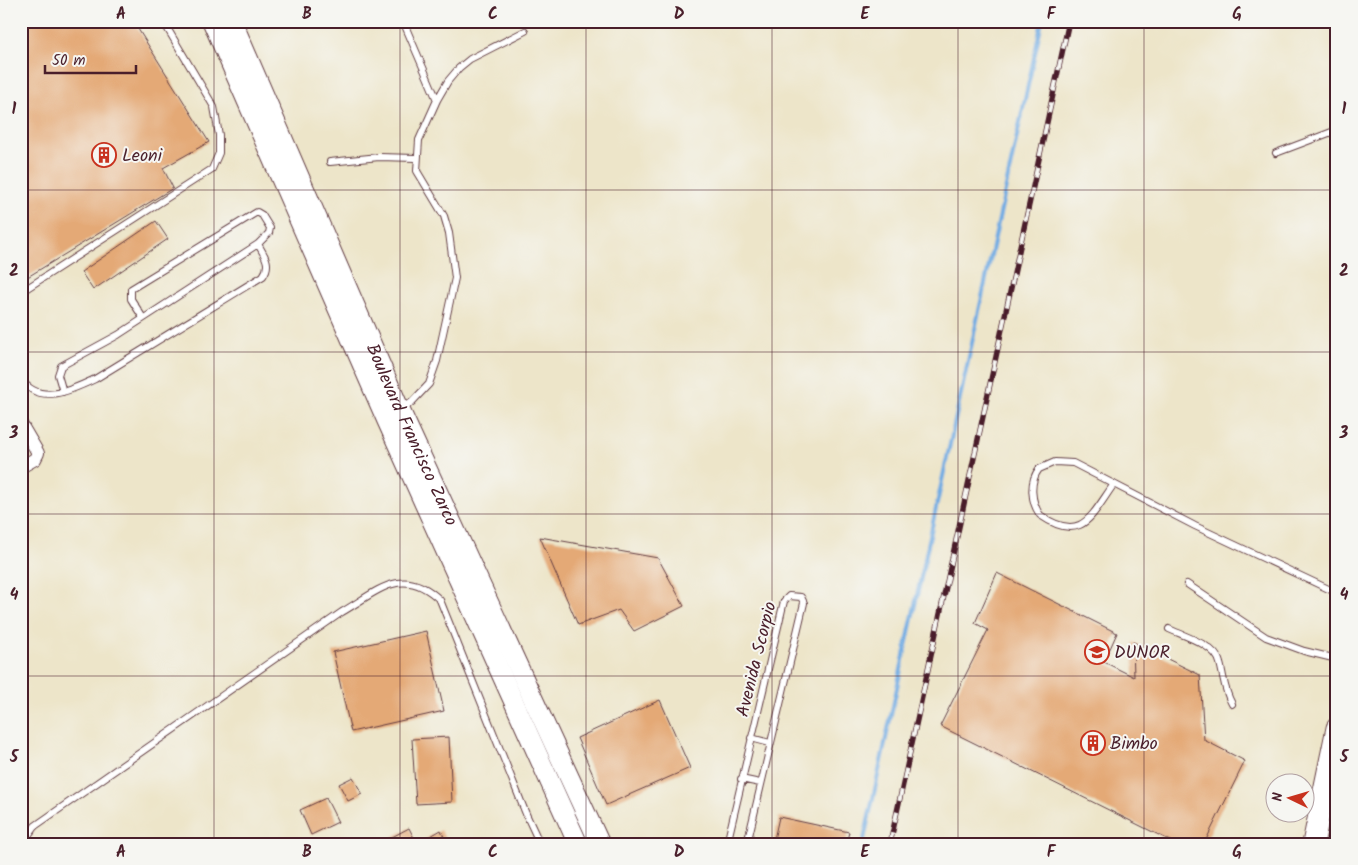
<svg xmlns="http://www.w3.org/2000/svg" width="1358" height="865" viewBox="0 0 1358 865" font-family="Kalam,sans-serif">
<style>
.lines{fill:none;stroke-linecap:round;stroke-linejoin:round}
.stream{stroke:#72ace3;stroke-width:4}
.building{fill:#e4a976}
.lane-casing{stroke:#623d43;stroke-width:8}
.street-casing{stroke:#623d43;stroke-width:14}
.secondary-casing{stroke:#623d43;stroke-width:21}
.primary-casing{stroke:#623d43;stroke-width:23}
.lane{stroke:#fff;stroke-width:6}
.street{stroke:#fff;stroke-width:12}
.secondary{stroke:#fff;stroke-width:19}
.primary{stroke:#fff;stroke-width:21}
.rail-casing{stroke:#4a1f2b;stroke-width:5.5}
.rail{stroke:#f6f6f2;stroke-width:4;stroke-dasharray:11;stroke-linecap:butt}
.grid{fill:none;stroke:#4a1f2b;stroke-width:1;stroke-opacity:0.55}
.labels{text-anchor:middle;stroke-width:4;stroke-linejoin:round;paint-order:stroke}
.poi-label{font-size:18px;fill:#4a1f2b;stroke:#f6f6f2;text-anchor:start}
.street-label{font-size:18px;fill:#4a1f2b;stroke:#f6f6f2}
.neatline{fill:none;stroke:#4a1f2b;stroke-width:2}
.grid-label{font-size:16px;text-anchor:middle;font-weight:bold;fill:#4a1f2b}
</style>
<rect width="100%" height="100%" fill="#f6f6f2"/>
<filter id="ink" filterUnits="userSpaceOnUse"><feTurbulence type="fractalNoise" baseFrequency=".02" numOctaves="2"/><feDisplacementMap in="SourceGraphic" scale="10" xChannelSelector="R" yChannelSelector="G"/><feConvolveMatrix kernelMatrix="1 2 1 2 8 2 1 2 1" color-interpolation-filters="sRGB"/></filter>
<filter id="wash" filterUnits="userSpaceOnUse"><feTurbulence type="fractalNoise" baseFrequency=".0096" numOctaves="4" result="noise"/><feDisplacementMap in="SourceGraphic" scale="20" xChannelSelector="R" yChannelSelector="G"/><feGaussianBlur stdDeviation="1.12" result="paint"/><feColorMatrix in="noise" values="0 0 0 0 0 0 0 0 0 0 0 0 0 0 0 0 0 1.4 0 .05"/><feComposite in="paint" operator="in"/></filter>
<g filter="url(#wash)">
<rect width="100%" height="100%" fill="#ede5c9"/>
<g class="lines">
<path class="stream" d="M863 844 1042 21"/>
</g>
<g id="blocks">
<path class="building" d="M21 21H133L209 142 163 168 173 188 21 281Z
M156 221 168 239 93 290 81 272Z
M540 537 658 558 684 606 634 631 619 610 578 625Z
M997 573 1117 633 1104 662 1134 677 1133 642 1200 675 1204 740 1245 761 1204 844H1177L940 726 988 630 975 623Z
M426 631 444 711 351 732 333 652Z
M660 700 690 768 606 805 577 738Z
M449 737 452 802 416 804 412 739Z
M353 777 362 794 348 801 339 784Z
M326 798 338 822 311 835 300 810Z
M779 817 849 832 846 844H773Z
M409 828 417 844H379Z
M441 830 447 844H417Z"/>
</g>
</g>
<g filter="url(#ink)">
<use href="#blocks" fill-opacity="0" stroke="#623d43" stroke-width="1"/>
<g class="lines">
<defs>
<path id="lane" d="M403 21 437 100
M1276 153 1337 130
M330 162 379 157 416 158
M21 292 212 169 219 153V135L214 107 163 21
M143 318 131 299V289L257 212 262 215 270 228 269 233 258 244
M21 379C39 406 72 390 95 379L263 276C272 264 264 255 258 244L118 335 61 366 58 375 63 392
M402 409 412 402 429 384 437 361 455 278 449 233 444 216 417 171 419 140 437 100 448 81 459 68 470 59 525 31
M1114 484C1091 516 1082 544 1040 515 1031 502 1029 482 1039 469L1055 462 1073 463 1195 526 1337 593
M1187 584 1266 637 1304 651 1337 659
M1169 629C1184 636 1216 645 1220 663 1224 678 1224 690 1232 704
M751 738 770 743
M741 779 760 783
M22 844 35 826 342 612C378 591 403 564 440 600L526 814 540 844
M727 844 784 601 789 596 801 597 804 603 747 844"/>
<path id="street" d="M21 424 38 453 35 459 21 467"/>
<g id="secondary">
<path d="M212 21 387 421 578 844"/>
<path id="s1" d="M232 21 400 410 600 844"/>
</g>
<path id="primary" d="M1313 844 1337 728"/>
</defs>
<use href="#lane" class="lane-casing"/>
<use href="#street" class="street-casing"/>
<use href="#secondary" class="secondary-casing"/>
<use href="#primary" class="primary-casing"/>
<use href="#lane" class="lane"/>
<use href="#street" class="street"/>
<use href="#secondary" class="secondary"/>
<use href="#primary" class="primary"/>
<defs>
<path id="rail" d="M890 844 1069 21"/>
</defs>
<use href="#rail" class="rail-casing"/>
<use href="#rail" class="rail"/>
</g>
</g>
<path class="grid" d="M214 21V844M400 21V844M586 21V844M772 21V844M958 21V844M1144 21V844M21 190H1337M21 352H1337M21 514H1337M21 676H1337"/>
<defs>
<symbol id="building-ring" viewBox="-11 -11 22 22"><circle r="9.5" fill="#f6f6f2" stroke="#c8321e" stroke-width="1.5"/><path d="M-4-6H4V6H1V3H-1V6H-4ZM-2.5-4.3h1.7v1.8h-1.7ZM.8-4.3h1.7v1.8H.8ZM-2.5-1h1.7V.8h-1.7ZM.8-1h1.7V.8H.8Z" fill="#c8321e"/></symbol>
<symbol id="school-ring" viewBox="-11 -11 22 22"><circle r="9.5" fill="#f6f6f2" stroke="#c8321e" stroke-width="1.5"/><path d="M0-5L7-2L0 1L-7-2ZM-4 1L0 2.5L4 1V4Q0 6-4 4Z" fill="#c8321e"/></symbol>
</defs>
<g fill-rule="evenodd">
<use href="#building-ring" x="90" y="141" width="28" height="28"/>
<use href="#school-ring" x="1083" y="638" width="28" height="28"/>
<use href="#building-ring" x="1079" y="729" width="28" height="28"/>
</g>
<g class="labels">
<g class="poi-label">
<text x="122" y="161">Leoni</text>
<text x="1114" y="658">DUNOR</text>
<text x="1110" y="749">Bimbo</text>
</g>
<g class="street-label">
<text dy="6" stroke="none"><textPath href="#s1" startOffset="451">Boulevard Francisco Zarco</textPath></text>
<text transform="translate(756 659) rotate(-76)" y="6">Avenida Scorpio</text>
</g>
</g>
<rect width="1358" height="865" fill="none" stroke="#f6f6f2" stroke-width="55"/>
<g transform="translate(1290 798) rotate(275)"><circle r="24" fill="#f6f6f2" stroke="#b1a0a2"/>
<path d="M0-4L9 19L0 12L-9 19Z" fill="#c8321e"/>
<text y="-8" font-size="14" font-weight="bold" text-anchor="middle" fill="#4a1f2b">N</text>
</g>
<path d="M45 65v8h91v-8" fill="none" stroke="#4a1f2b" stroke-width="2.5"/>
<text x="52" y="65" font-size="15" fill="#4a1f2b" stroke="#f6f6f2" stroke-width="4" paint-order="stroke">50 m</text>
<rect x="28" y="28" width="1302" height="810" class="neatline"/>
<g class="grid-label">
<text x="121" y="19">A</text>
<text x="307" y="19">B</text>
<text x="493" y="19">C</text>
<text x="679" y="19">D</text>
<text x="865" y="19">E</text>
<text x="1051" y="19">F</text>
<text x="1237" y="19">G</text>
<text x="14" y="114">1</text>
<text x="1344" y="114">1</text>
<text x="14" y="276">2</text>
<text x="1344" y="276">2</text>
<text x="14" y="438">3</text>
<text x="1344" y="438">3</text>
<text x="14" y="600">4</text>
<text x="1344" y="600">4</text>
<text x="14" y="762">5</text>
<text x="1344" y="762">5</text>
<text x="121" y="857">A</text>
<text x="307" y="857">B</text>
<text x="493" y="857">C</text>
<text x="679" y="857">D</text>
<text x="865" y="857">E</text>
<text x="1051" y="857">F</text>
<text x="1237" y="857">G</text>
</g>
</svg>
